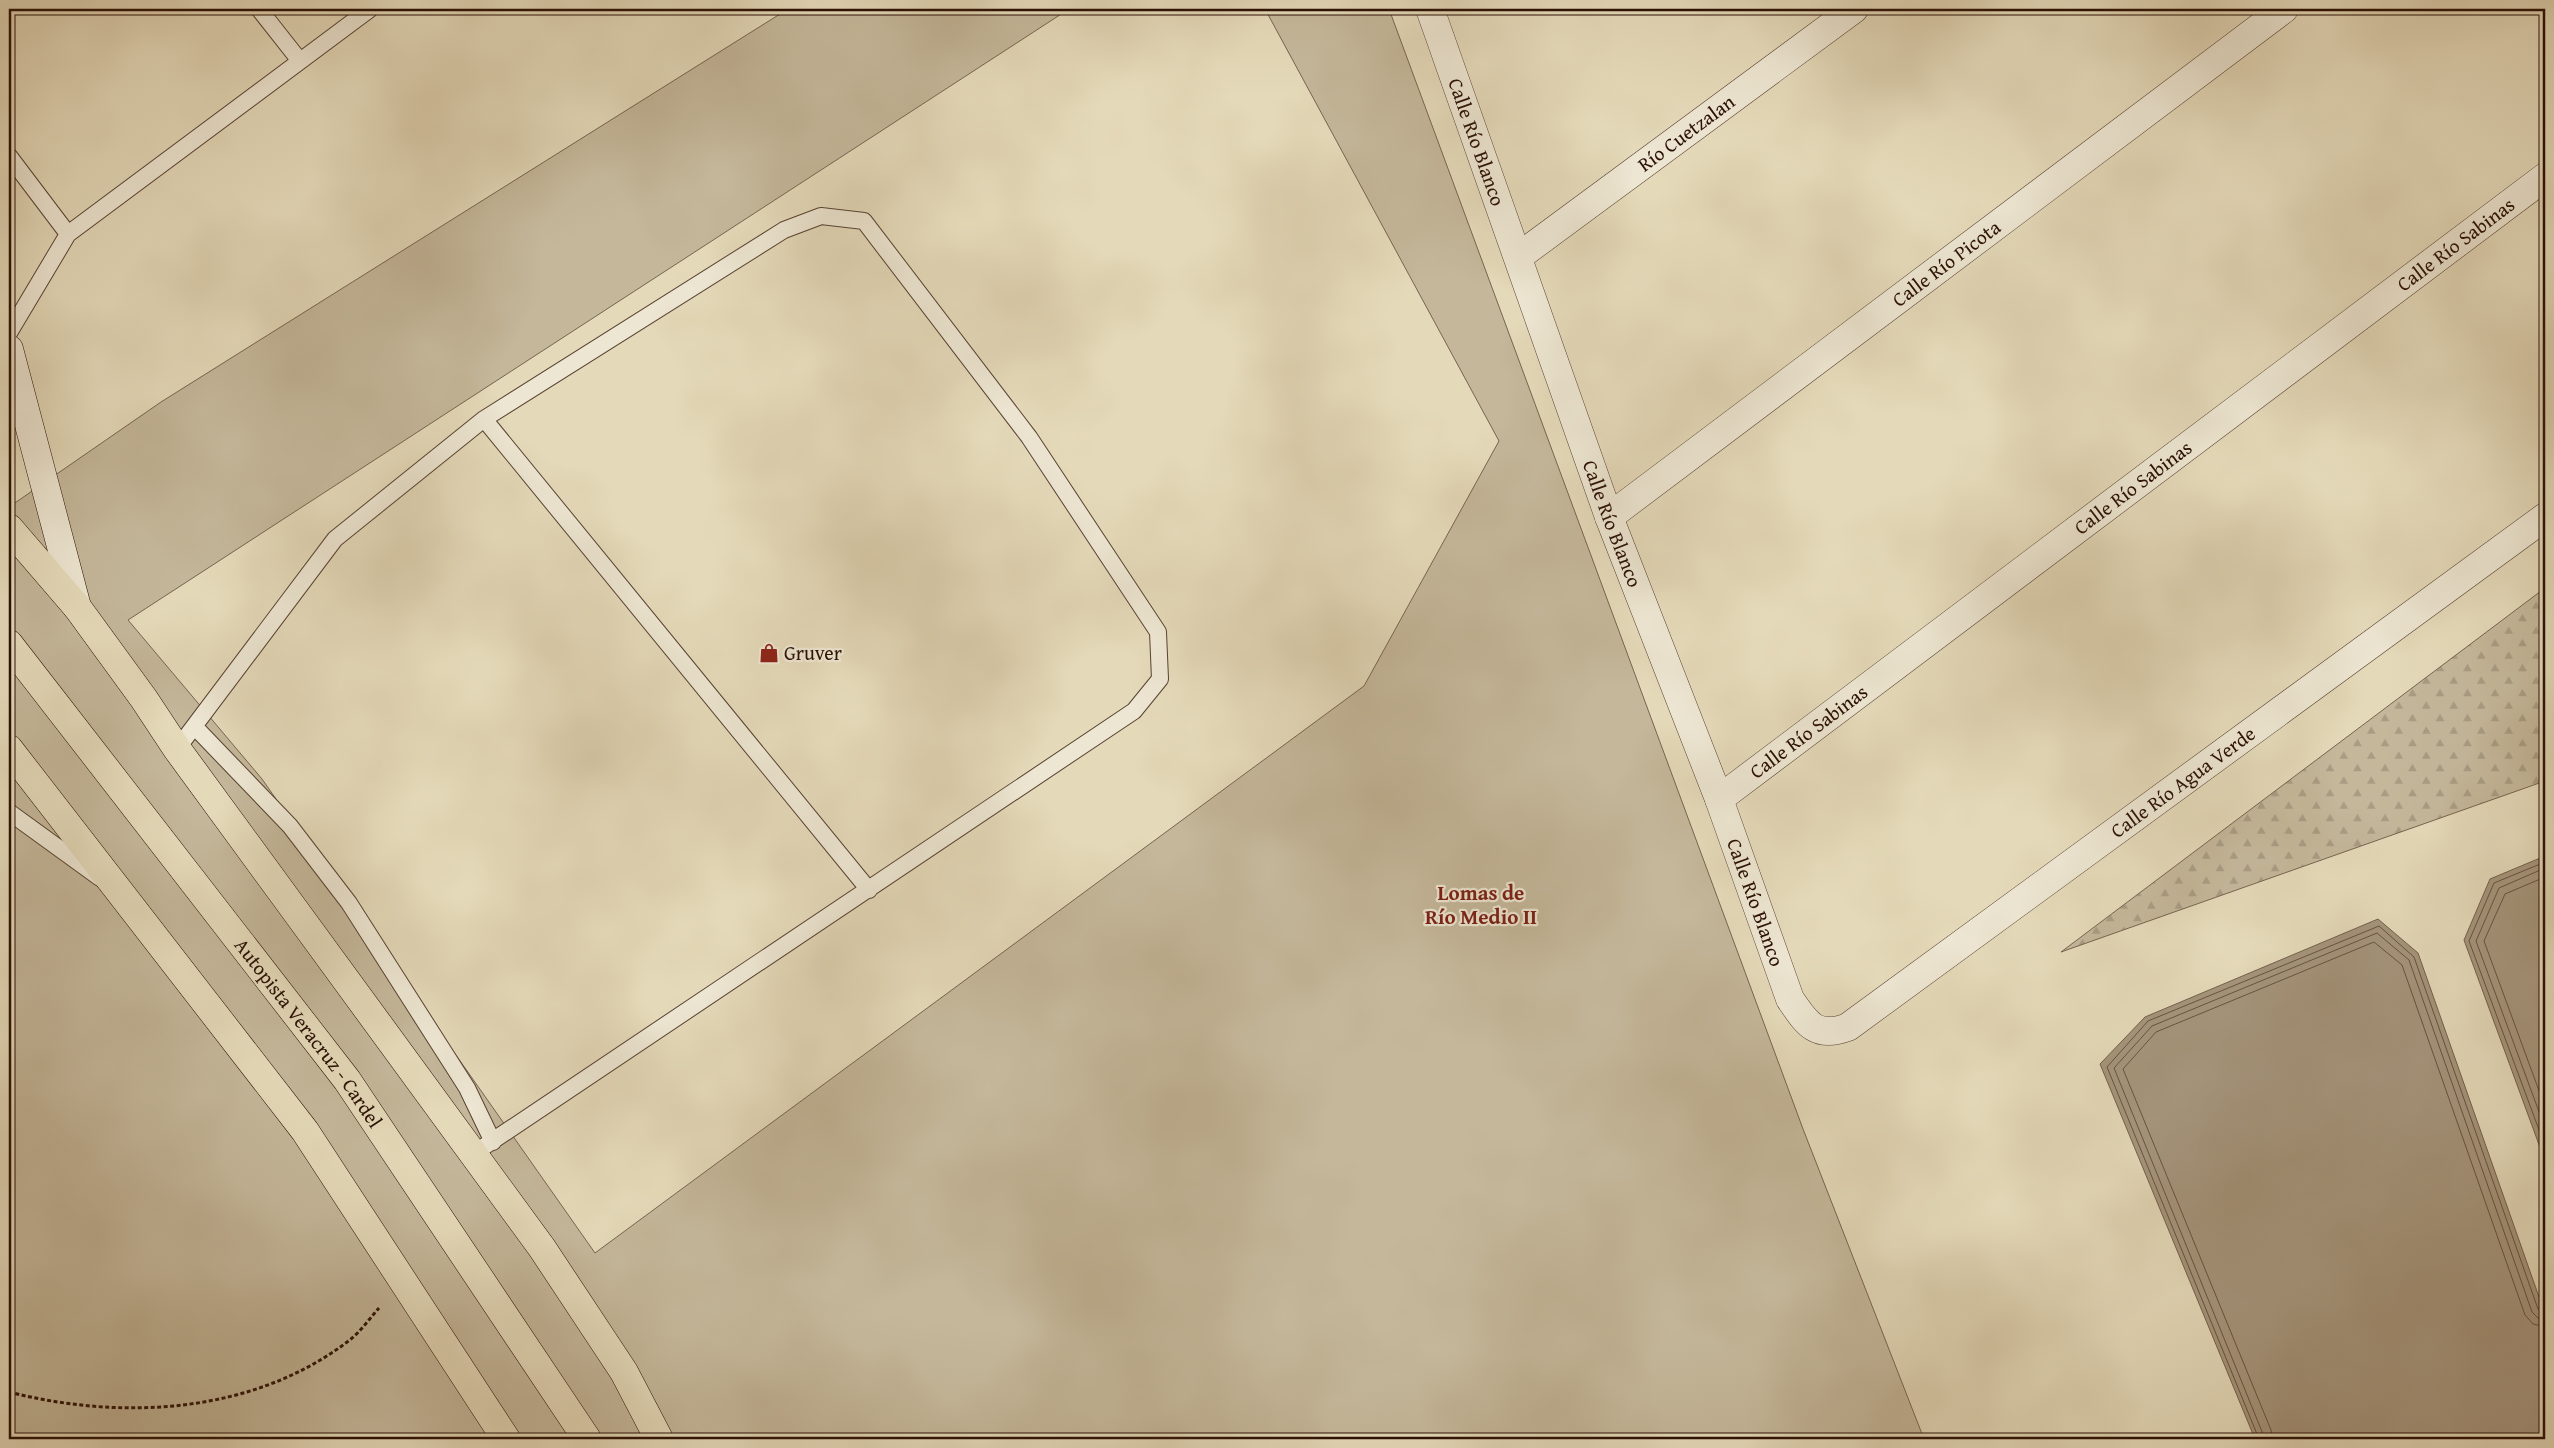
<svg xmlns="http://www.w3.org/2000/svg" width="2554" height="1448" viewBox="0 0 2554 1448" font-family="'Gentium Book Plus',serif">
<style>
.green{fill:#c4b79a;stroke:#776450}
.forest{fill:url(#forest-firs);stroke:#776450}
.water{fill:#a5957c;stroke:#74604c}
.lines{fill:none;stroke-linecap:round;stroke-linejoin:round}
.shore{stroke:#685240;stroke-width:1}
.lane-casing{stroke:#584232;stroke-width:18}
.street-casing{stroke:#584232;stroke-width:29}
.secondary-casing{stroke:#2a1005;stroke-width:29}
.highway-casing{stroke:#2a1005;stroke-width:29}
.path{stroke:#2a1005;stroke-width:3;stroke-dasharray:4 2.5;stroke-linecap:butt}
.lane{stroke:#ede6d2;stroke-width:16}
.street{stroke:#ede6d2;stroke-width:28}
.secondary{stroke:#ede6d2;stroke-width:28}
.highway{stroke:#e4d9b9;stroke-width:28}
.labels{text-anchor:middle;stroke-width:4.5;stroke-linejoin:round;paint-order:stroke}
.street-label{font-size:20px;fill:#2a1005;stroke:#ede6d2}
.poi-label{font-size:20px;fill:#2a1005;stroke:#ede6d2;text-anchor:start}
.neighbourhood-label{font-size:21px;font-weight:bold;fill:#7a1f14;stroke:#ede6d2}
</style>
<defs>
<pattern id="forest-firs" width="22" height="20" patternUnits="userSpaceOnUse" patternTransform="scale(1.25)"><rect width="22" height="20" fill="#c4b79a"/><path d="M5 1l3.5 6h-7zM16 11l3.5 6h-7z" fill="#a99c83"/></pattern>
</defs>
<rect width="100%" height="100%" fill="#e4d9b9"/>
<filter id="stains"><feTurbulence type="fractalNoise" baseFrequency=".004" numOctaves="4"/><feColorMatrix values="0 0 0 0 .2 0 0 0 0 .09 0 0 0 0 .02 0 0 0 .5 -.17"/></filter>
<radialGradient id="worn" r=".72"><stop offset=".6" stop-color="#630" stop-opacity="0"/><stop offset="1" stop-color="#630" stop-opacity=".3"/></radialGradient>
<path class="green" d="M788 9H1069L128 620 262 779 595 1253 1364 686 1499 441 1265 9H1389L1803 1129 1924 1439H9V507L161 402Z"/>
<path class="forest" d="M2545 588V781L2061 952Z"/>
<path class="water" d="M2545 856V1161L2464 940 2490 879Z
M2378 919 2418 953 2545 1314V1439H2255L2100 1064 2145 1017Z"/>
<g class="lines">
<path class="shore" d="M2545 862 2494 883 2469 941 2545 1146
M2545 868 2499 888 2476 941 2545 1128
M2545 877 2505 894 2484 941 2545 1107
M2259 1439 2107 1067 2148 1021 2379 926 2414 957 2538 1309 2545 1313
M2265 1439 2114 1068 2152 1026 2377 933 2409 960 2532 1312 2538 1318 2545 1320
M2273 1439 2271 1430 2123 1069 2156 1032 2374 942 2402 965 2525 1315 2533 1324 2545 1327"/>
<defs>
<path id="lane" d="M259 9 300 61
M9 156 68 234
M9 333 68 234 370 9
M484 419 869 890
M195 727 290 826 349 903 467 1088 493 1142
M177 749 335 539 484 419 784 230 821 216 864 221 1029 437 1158 632 1160 679 1134 711 473 1154
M9 812 100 878"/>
<g id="street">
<path id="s1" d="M1430 9 1609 517 1719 799 1790 999C1807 1024 1816 1039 1848 1027L2545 517"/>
<path id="s2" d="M1518 257 1854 9"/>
<path id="s3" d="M1609 517 2284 9"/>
<path id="s4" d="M1719 799 2545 177"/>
</g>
<path id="secondary" d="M9 349 77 607"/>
<g id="highway">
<path d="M9 528 77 607 144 699 177 749 542 1248 624 1372 659 1439"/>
<path id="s5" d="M9 644 347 1080 587 1439"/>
<path d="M9 749 305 1131 506 1439"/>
</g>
</defs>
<use href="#lane" class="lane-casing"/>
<use href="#street" class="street-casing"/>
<use href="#secondary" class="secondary-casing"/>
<use href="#highway" class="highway-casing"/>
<path class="path" d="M9 1392C123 1421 255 1414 351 1339 361 1331 370 1318 379 1308"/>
<use href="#lane" class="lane"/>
<use href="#street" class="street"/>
<use href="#secondary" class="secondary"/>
<use href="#highway" class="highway"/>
</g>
<defs>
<symbol id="shop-bare" viewBox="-9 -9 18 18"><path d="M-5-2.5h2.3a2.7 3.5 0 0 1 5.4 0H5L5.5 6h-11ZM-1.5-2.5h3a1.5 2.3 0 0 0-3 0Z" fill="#8f2418" stroke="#ede6d2" stroke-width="2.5" paint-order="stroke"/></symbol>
</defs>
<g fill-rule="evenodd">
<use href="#shop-bare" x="755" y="639" width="28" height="28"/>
</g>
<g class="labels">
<g class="street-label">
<text dy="7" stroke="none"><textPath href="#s2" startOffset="209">Río Cuetzalan</textPath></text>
<text dy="7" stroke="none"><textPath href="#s1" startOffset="141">Calle Río Blanco</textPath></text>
<text dy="7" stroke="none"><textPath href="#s4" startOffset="922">Calle Río Sabinas</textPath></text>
<text dy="7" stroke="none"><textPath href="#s3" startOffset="422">Calle Río Picota</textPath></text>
<text dy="7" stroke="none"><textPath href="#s4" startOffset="518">Calle Río Sabinas</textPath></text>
<text dy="7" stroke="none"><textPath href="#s1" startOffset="546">Calle Río Blanco</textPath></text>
<text dy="7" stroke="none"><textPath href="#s4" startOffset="112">Calle Río Sabinas</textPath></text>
<text dy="7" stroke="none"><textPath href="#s1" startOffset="1541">Calle Río Agua Verde</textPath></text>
<text dy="7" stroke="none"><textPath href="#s1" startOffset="951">Calle Río Blanco</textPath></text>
<text dy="7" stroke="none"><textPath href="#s5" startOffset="491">Autopista Veracruz - Cardel</textPath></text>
</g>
<g class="poi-label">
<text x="784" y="660">Gruver</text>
</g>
<g class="neighbourhood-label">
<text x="1481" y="900">Lomas de<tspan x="1481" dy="24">Río Medio II</tspan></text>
</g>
</g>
<rect width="2554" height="1448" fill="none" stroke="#e4d9b9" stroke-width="30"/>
<rect x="10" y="10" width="2534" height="1428" fill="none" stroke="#2a1005" stroke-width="2.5"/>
<rect x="15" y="15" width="2524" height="1418" fill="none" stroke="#2a1005"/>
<rect width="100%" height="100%" filter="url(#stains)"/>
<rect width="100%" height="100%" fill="url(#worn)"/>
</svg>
